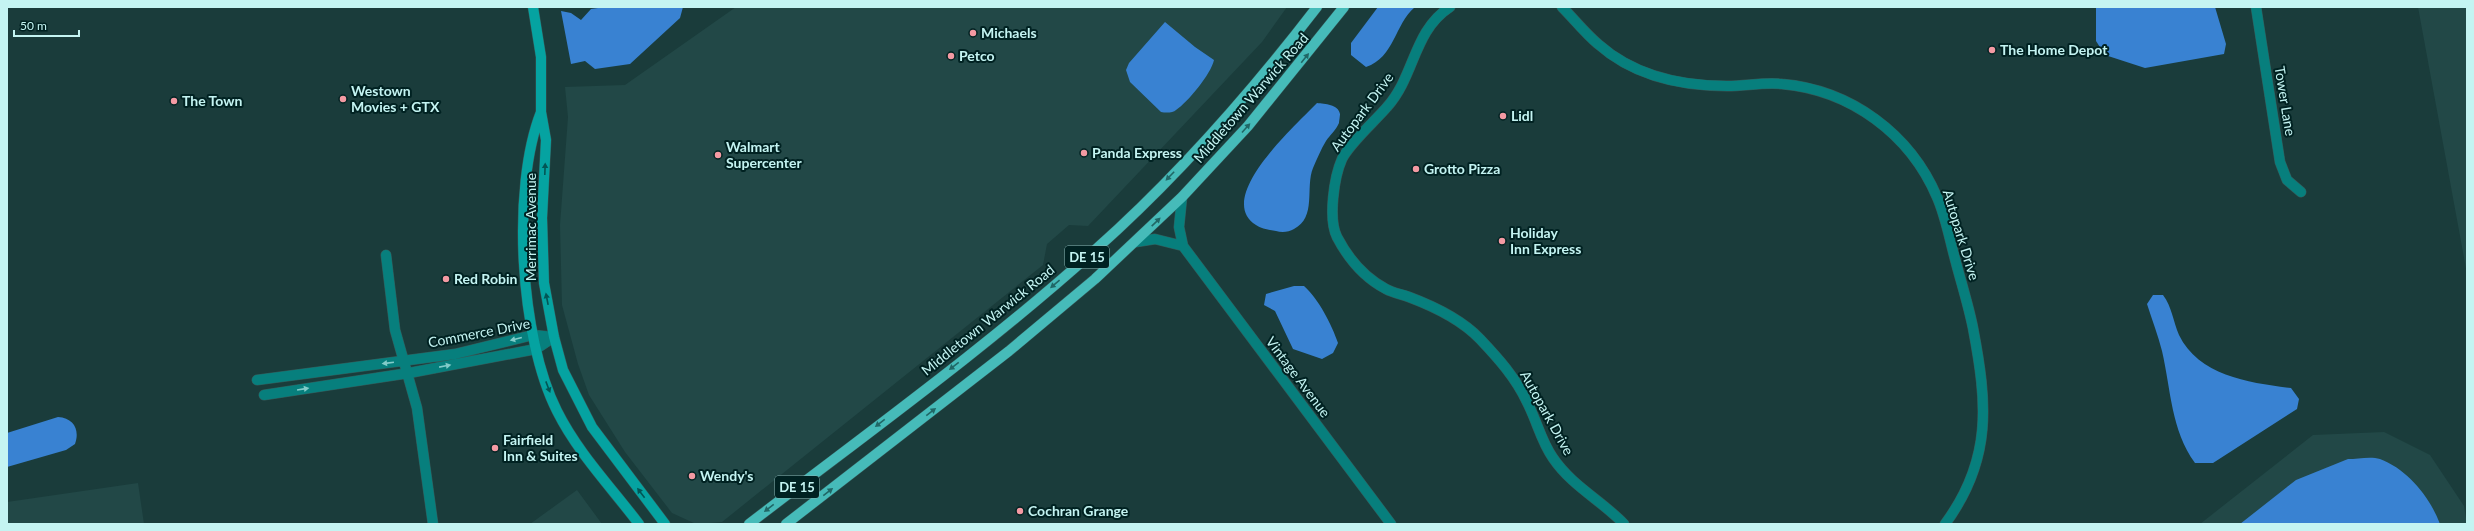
<svg xmlns="http://www.w3.org/2000/svg" width="2474" height="531" viewBox="0 0 2474 531" font-family="Lato,sans-serif">
<style>
.built{fill:#224847}
.water{fill:#3982d2}
.lines{fill:none;stroke-linecap:round;stroke-linejoin:round}
.street-casing{stroke:#355958;stroke-width:11}
.secondary-casing{stroke:#355958;stroke-width:11}
.primary-casing{stroke:#355958;stroke-width:11}
.street{stroke:#077f7d;stroke-width:10}
.secondary{stroke:#05a3a1;stroke-width:10}
.primary{stroke:#46bbb9;stroke-width:10}
.oneway{fill:#206766}
.oneway2{fill:#025655}
.oneway3{fill:#82cbc9}
.poi-dot{fill:#f49aa3;stroke:#022;stroke-width:1.5}
.labels{text-anchor:middle;stroke-width:4;stroke-linejoin:round;paint-order:stroke}
.shield{fill:#022;stroke:#89b5b4;stroke-width:1}
.shield-label{font-size:13px;font-weight:bold;fill:#c4f4f2}
.poi-label{font-size:14px;font-weight:bold;fill:#c4f4f2;stroke:#022;text-anchor:start}
.street-label{font-size:14px;fill:#c4f4f2;stroke:#022}
</style>
<rect width="100%" height="100%" fill="#1a3c3b"/>
<path class="built" d="M736 7H1287L1262 42 1088 226 1069 225 1047 244 1043 265 722 522 696 524 672 513 625 452 589 395 578 364 562 305 560 225 568 117 565 87 625 85Z
M2418 7H2467V274Z
M2384 432 2430 455 2464 506 2467 524H2200L2313 435Z
M138 483 144 524H7V502Z
M577 490 602 524H530Z"/>
<path class="water" d="M605 7H683L680 18 630 64 595 69 585 61 571 64 561 11 571 13 581 20 591 9Z
M1378 7H1415C1394 25 1395 57 1366 67L1351 55V43Z
M2096 7H2215L2226 44 2224 54 2145 68 2105 55 2096 41Z
M1165 22 1195 47 1214 60C1211 74 1188 102 1176 110 1173 113 1166 113 1161 112L1130 82 1126 70 1129 63Z
M1317 103C1325 104 1338 104 1340 114 1340 116 1339 122 1339 123 1336 130 1330 135 1326 141 1321 149 1317 159 1313 168 1305 188 1317 217 1294 229 1289 232 1282 233 1276 231 1270 230 1261 229 1256 225 1213 198 1298 123 1317 103Z
M1294 286H1304C1318 298 1332 325 1338 343L1333 353 1322 359 1293 349 1275 311 1264 305 1266 294Z
M2153 295H2163C2172 307 2173 321 2179 335 2199 376 2250 383 2291 388L2299 399 2297 409 2213 463H2195C2171 430 2171 390 2162 351 2158 335 2152 320 2147 304Z
M58 417C74 418 80 430 75 444L66 450 7 467V433Z
M2348 459C2357 459 2371 456 2380 459 2407 469 2430 497 2440 524H2240L2296 480Z"/>
<g class="lines">
<defs>
<path id="street" d="M1450 7C1413 31 1415 76 1387 107 1375 121 1349 144 1342 159 1334 177 1328 219 1337 237 1348 258 1365 278 1386 289 1393 293 1401 294 1409 297 1433 306 1462 320 1480 339 1498 358 1516 378 1527 402 1537 421 1541 441 1553 458 1572 486 1601 500 1624 524
M1562 7C1574 19 1585 33 1598 44 1634 76 1681 86 1727 86 1746 86 1764 82 1782 84 1851 90 1910 134 1937 197 1945 215 1949 236 1954 255 1960 279 1968 303 1973 328 1987 402 1993 459 1945 524
M2256 7 2280 162 2287 180 2301 192
M1182 197 1179 227 1183 246 1391 524
M1136 242 1155 239 1183 246
M386 255 395 330 417 408 433 524
M257 380 455 354 533 335 554 337
M264 395 409 373 536 349 554 337"/>
<path id="secondary" d="M533 7 541 57V112L546 140 542 218 544 283 554 337 563 370 592 427 665 524
M541 112C511 188 520 338 557 411 578 453 611 487 639 524"/>
<path id="primary" d="M749 524C866 434 986 348 1095 250 1177 177 1250 94 1317 7
M786 524 1009 351 1095 279 1182 197 1248 126 1344 7"/>
</defs>
<use href="#street" class="street-casing"/>
<use href="#secondary" class="secondary-casing"/>
<use href="#primary" class="primary-casing"/>
<use href="#street" class="street"/>
<use href="#secondary" class="secondary"/>
<use href="#primary" class="primary"/>
</g>
<defs><path id="oneway-solid" d="M-6-.8H1V-3.2L6.5 0L1 3.2V.8H-6Z"/></defs>
<g class="oneway">
<use href="#oneway-solid" transform="translate(1305 58) rotate(-51)"/>
<use href="#oneway-solid" transform="translate(1246 128) rotate(-48)"/>
<use href="#oneway-solid" transform="translate(1170 176) rotate(134)"/>
<use href="#oneway-solid" transform="translate(1156 222) rotate(-44)"/>
<use href="#oneway-solid" transform="translate(1055 284) rotate(140)"/>
<use href="#oneway-solid" transform="translate(954 366) rotate(142)"/>
<use href="#oneway-solid" transform="translate(931 412) rotate(-38)"/>
<use href="#oneway-solid" transform="translate(880 423) rotate(142)"/>
<use href="#oneway-solid" transform="translate(828 492) rotate(-38)"/>
<use href="#oneway-solid" transform="translate(769 508) rotate(142)"/>
</g>
<g class="oneway2">
<use href="#oneway-solid" transform="translate(545 169) rotate(-88)"/>
<use href="#oneway-solid" transform="translate(547 299) rotate(-101)"/>
<use href="#oneway-solid" transform="translate(548 387) rotate(69)"/>
<use href="#oneway-solid" transform="translate(641 493) rotate(-127)"/>
</g>
<g class="oneway3">
<use href="#oneway-solid" transform="translate(516 339) rotate(166)"/>
<use href="#oneway-solid" transform="translate(388 363) rotate(173)"/>
<use href="#oneway-solid" transform="translate(445 366) rotate(-11)"/>
<use href="#oneway-solid" transform="translate(303 389) rotate(-9)"/>
</g>
<g class="poi-dot">
<circle cx="973" cy="33" r="4"/>
<circle cx="1992" cy="50" r="4"/>
<circle cx="951" cy="56" r="4"/>
<circle cx="343" cy="99" r="4"/>
<circle cx="174" cy="101" r="4"/>
<circle cx="1503" cy="116" r="4"/>
<circle cx="1084" cy="153" r="4"/>
<circle cx="718" cy="155" r="4"/>
<circle cx="1416" cy="169" r="4"/>
<circle cx="1502" cy="241" r="4"/>
<circle cx="446" cy="279" r="4"/>
<circle cx="495" cy="448" r="4"/>
<circle cx="692" cy="476" r="4"/>
<circle cx="1020" cy="511" r="4"/>
</g>
<g class="labels">
<g class="shield">
<rect x="1065" y="246" width="44" height="22" rx="3"/>
<rect x="775" y="476" width="44" height="22" rx="3"/>
</g>
<g class="shield-label">
<text x="1087" y="262">DE 15</text>
<text x="797" y="492">DE 15</text>
</g>
<g class="poi-label">
<text x="981" y="38">Michaels</text>
<text x="2000" y="55">The Home Depot</text>
<text x="959" y="61">Petco</text>
<text x="351" y="96">Westown<tspan x="351" dy="16">Movies + GTX</tspan></text>
<text x="182" y="106">The Town</text>
<text x="1511" y="121">Lidl</text>
<text x="726" y="152">Walmart<tspan x="726" dy="16">Supercenter</tspan></text>
<text x="1092" y="158">Panda Express</text>
<text x="1424" y="174">Grotto Pizza</text>
<text x="1510" y="238">Holiday<tspan x="1510" dy="16">Inn Express</tspan></text>
<text x="454" y="284">Red Robin</text>
<text x="503" y="445">Fairfield<tspan x="503" dy="16">Inn &amp; Suites</tspan></text>
<text x="700" y="481">Wendy's</text>
<text x="1028" y="516">Cochran Grange</text>
</g>
<g class="street-label">
<text transform="translate(1251 98) rotate(-49)" y="5">Middletown Warwick Road</text>
<text transform="translate(2285 101) rotate(81)" y="5">Tower Lane</text>
<text transform="translate(1362 112) rotate(-53)" y="5">Autopark Drive</text>
<text transform="translate(531 227) rotate(-90)" y="5">Merrimac Avenue</text>
<text transform="translate(1961 235) rotate(73)" y="5">Autopark Drive</text>
<text transform="translate(988 320) rotate(-39)" y="5">Middletown Warwick Road</text>
<text transform="translate(479 333) rotate(-11)" y="5">Commerce Drive</text>
<text transform="translate(1298 377) rotate(53)" y="5">Vintage Avenue</text>
<text transform="translate(1547 413) rotate(61)" y="5">Autopark Drive</text>
</g>
</g>
<rect width="2474" height="531" fill="none" stroke="#c4f4f2" stroke-width="16"/>
<path d="M14 30v6h65v-6" fill="none" stroke="#c4f4f2" stroke-width="2"/>
<text x="20" y="30" font-size="12" fill="#c4f4f2" stroke="#002222" stroke-width="3" paint-order="stroke">50 m</text>
</svg>
